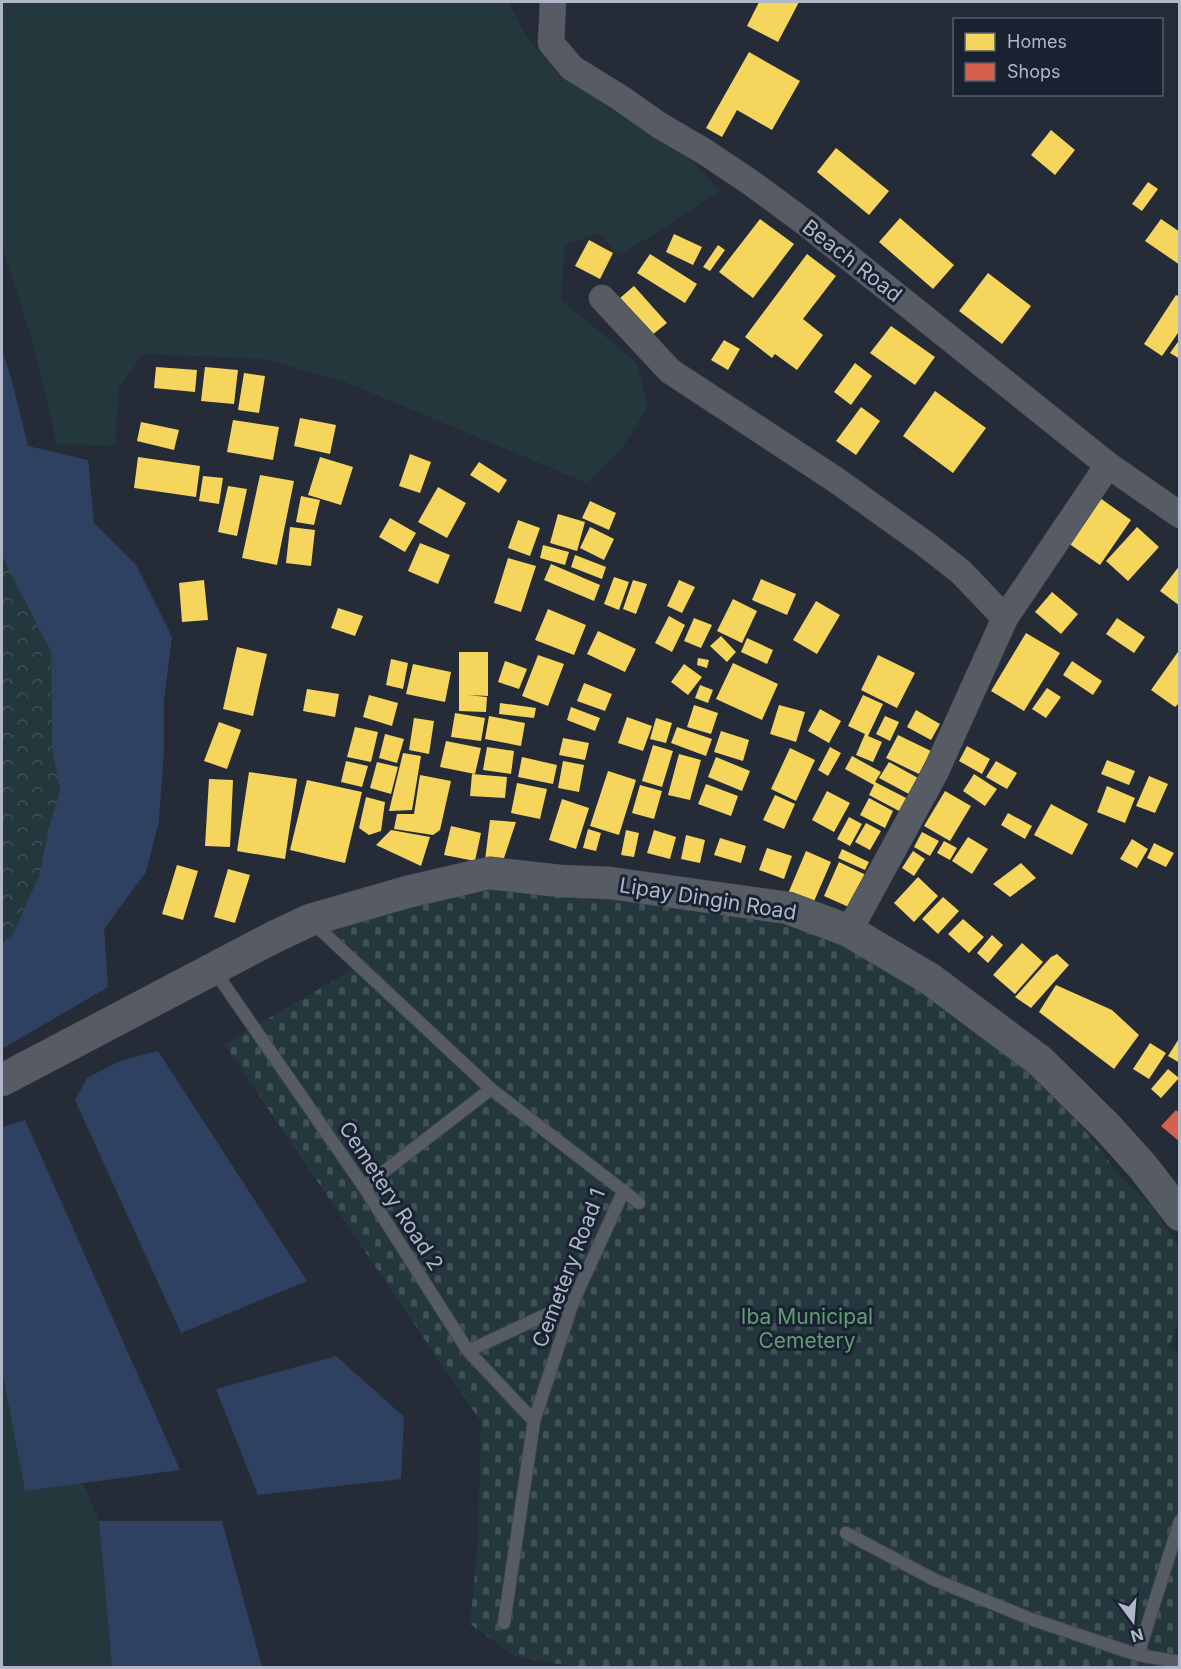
<svg xmlns="http://www.w3.org/2000/svg" width="1181" height="1669" viewBox="0 0 1181 1669" font-family="Inter,sans-serif">
<style>
.green{fill:#23373d}
.forest{fill:url(#forest-crowns)}
.cemetery{fill:url(#cemetery-stones)}
.water{fill:#2f4160}
.homes{fill:#f6d55c}
.shops{fill:#d6604d}
.lines{fill:none;stroke-linecap:round;stroke-linejoin:round}
.service-casing{stroke:#434750;stroke-width:14}
.minor-casing{stroke:#434750;stroke-width:27}
.tertiary-casing{stroke:#434750;stroke-width:33}
.service{stroke:#565b64;stroke-width:12}
.minor{stroke:#565b64;stroke-width:26}
.tertiary{stroke:#565b64;stroke-width:32}
.labels{text-anchor:middle;stroke-width:6;stroke-linejoin:round;paint-order:stroke}
.street-label{font-size:21px;fill:#afb7c9;stroke:#192231}
.park-label{font-size:21px;fill:#639c73;stroke:#192231}
</style>
<defs>
<pattern id="forest-crowns" width="20" height="18" patternUnits="userSpaceOnUse" patternTransform="scale(1.5)"><rect width="20" height="18" fill="#23373d"/><path d="M2 6a3 3 0 1 1 6 0M12 15a3 3 0 1 1 6 0" fill="none" stroke="#405258"/></pattern>
<pattern id="cemetery-stones" width="16" height="16" patternUnits="userSpaceOnUse" patternTransform="scale(1.5)"><rect width="16" height="16" fill="#23373d"/><path d="M2 7V4a2 2 0 0 1 4 0v3zM10 15v-3a2 2 0 0 1 4 0v3z" fill="#405258"/></pattern>
</defs>
<rect width="100%" height="100%" fill="#262c37"/>
<path class="green" d="M2 2H508L526 36 545 59 667 136 720 190 655 234 618 255 599 233 565 245 561 300 637 363 648 407 624 445 587 483 343 381 263 359 143 354 119 388 115 446 57 444 33 343 2 245Z
M2 1371 25 1491 83 1483 99 1521 112 1667H2Z"/>
<path class="forest" d="M2 556 51 652 52 747 60 790 49 828 40 876 13 934 2 943Z"/>
<path class="cemetery" d="M496 881 679 898 849 937 1021 1061 1076 1119 1121 1177 1152 1206 1179 1247V1316L1169 1348 1180 1355 1179 1667 581 1668 514 1656 470 1624 478 1544 481 1422 224 1044 361 965 322 927Z"/>
<path class="water" d="M2 349 11 378 28 446 88 460 94 523 136 565 172 637 164 700V748L159 821 146 872 104 929 108 987 2 1049V943L13 934 39 876 49 828 60 790 52 747 51 652 2 556Z
M158 1051 307 1281 181 1333 75 1100 87 1078 120 1061Z
M25 1120 180 1470 25 1491 2 1371V1127Z
M336 1356 404 1417 401 1479 258 1495 216 1389Z
M99 1521H222L262 1667H112Z"/>
<path class="homes" d="M759 2H799L778 42 747 26Z
M749 52 800 81 772 130 737 110 722 137 706 128Z
M1051 130 1075 150 1055 175 1031 155Z
M836 148 889 191 869 215 817 172Z
M1148 182 1158 189 1142 211 1132 204Z
M900 218 954 265 933 289 879 242Z
M760 219 794 244 753 298 719 272Z
M1161 219 1180 232V265L1145 241Z
M674 234 702 247 693 265 666 252Z
M589 240 613 253 600 279 575 266Z
M718 245 725 250 710 271 703 267Z
M650 254 697 284 685 303 637 273Z
M807 254 836 276 803 319 823 335 797 370 775 354 772 358 745 337Z
M988 273 1031 306 1002 344 959 311Z
M634 286 667 323 652 335 620 298Z
M1176 295 1180 297V330L1162 356 1144 344Z
M891 326 935 357 915 385 870 353Z
M1180 339V359L1170 353Z
M724 340 740 349 728 370 711 360Z
M855 363 872 376 851 405 834 392Z
M156 367 197 370 195 392 154 388Z
M205 367 238 370 234 404 201 401Z
M244 373 265 376 259 413 238 410Z
M935 391 986 428 953 473 903 436Z
M861 407 880 421 856 455 836 441Z
M300 418 336 425 330 454 294 446Z
M233 420 279 427 273 460 227 452Z
M141 422 179 430 174 450 137 441Z
M410 454 431 462 420 493 399 486Z
M138 457 200 466 196 497 134 488Z
M320 457 353 467 341 505 308 495Z
M479 462 507 480 499 493 470 475Z
M260 475 294 481 277 565 242 558Z
M203 476 223 478 219 504 199 501Z
M228 486 247 489 237 536 218 532Z
M438 487 466 503 447 538 418 522Z
M301 496 320 500 314 525 296 522Z
M1100 498 1131 520 1100 565 1068 543Z
M590 501 616 513 609 530 582 518Z
M558 514 585 522 577 551 550 543Z
M390 518 416 533 405 552 379 537Z
M518 520 540 528 530 556 508 548Z
M290 527 315 530 311 566 286 563Z
M590 527 614 539 604 560 580 548Z
M1137 527 1159 547 1128 581 1106 561Z
M420 543 450 555 438 584 408 571Z
M543 545 569 552 565 565 540 558Z
M575 555 606 567 602 579 571 567Z
M508 558 536 566 521 612 494 603Z
M551 564 600 585 594 601 544 580Z
M1180 565V606L1160 591Z
M614 577 629 582 619 610 604 604Z
M761 579 796 594 787 615 752 600Z
M204 580 208 620 182 622 179 583Z
M633 580 647 584 636 614 623 609Z
M679 580 695 587 682 613 667 606Z
M1052 592 1078 614 1061 634 1035 612Z
M733 599 757 611 742 643 717 631Z
M816 601 840 615 817 654 793 640Z
M338 608 363 616 355 636 331 628Z
M548 609 586 625 574 655 535 640Z
M669 616 685 625 672 652 655 643Z
M694 618 712 625 701 648 684 641Z
M1117 618 1145 637 1134 653 1106 634Z
M598 631 636 649 625 672 587 654Z
M1026 633 1060 653 1024 711 991 691Z
M721 636 736 652 727 662 710 646Z
M747 638 773 650 767 664 741 652Z
M237 647 267 654 253 716 223 709Z
M1180 649V702L1175 707 1151 690Z
M459 652H488V696L468 695 487 697 486 712 459 711Z
M538 655 564 664 548 706 522 696Z
M878 655 915 673 897 708 861 690Z
M698 658 709 660 707 668 697 665Z
M391 659 408 663 403 689 386 685Z
M505 661 527 669 519 689 498 682Z
M1072 661 1102 681 1093 695 1063 675Z
M733 663 778 684 762 720 716 699Z
M413 664 451 672 445 702 406 694Z
M684 664 702 677 688 695 671 682Z
M584 683 612 694 605 711 577 701Z
M700 685 713 690 708 703 695 698Z
M1047 688 1061 697 1046 718 1032 709Z
M307 689 339 694 335 717 303 711Z
M369 695 398 703 392 726 363 717Z
M863 695 883 704 868 736 882 742 873 762 856 755 865 734 848 726Z
M500 703 536 708 534 718 499 714Z
M694 705 718 713 711 734 687 727Z
M779 705 805 712 796 742 770 734Z
M571 707 600 718 595 731 567 720Z
M820 709 841 721 829 743 808 731Z
M916 710 940 724 931 740 907 727Z
M455 713 485 718 481 741 451 737Z
M489 716 525 723 521 746 485 739Z
M885 716 899 722 890 741 876 734Z
M627 717 652 726 643 751 618 743Z
M414 718 434 721 429 754 409 750Z
M656 718 672 723 666 743 650 739Z
M219 722 241 730 227 769 204 761Z
M355 727 378 732 371 762 347 757Z
M677 727 712 739 706 756 671 743Z
M721 731 749 740 743 761 714 752Z
M385 734 404 739 397 763 379 758Z
M898 735 931 751 919 774 886 758Z
M563 738 589 743 585 760 559 755Z
M446 741 481 748 475 774 440 767Z
M653 745 673 751 662 787 642 781Z
M967 746 990 759 982 774 959 761Z
M487 747 514 751 511 774 483 770Z
M830 747 841 753 828 776 818 770Z
M790 748 815 760 796 801 771 789Z
M403 753 421 756 412 810 389 811Z
M679 754 701 760 690 800 668 795Z
M852 756 881 772 875 782 908 799 901 812 869 795 874 785 845 769Z
M522 757 557 765 553 784 518 777Z
M716 757 750 771 742 791 708 777Z
M1107 760 1135 771 1129 785 1101 774Z
M346 761 368 766 362 787 341 782Z
M563 761 584 765 579 792 558 788Z
M996 761 1017 773 1007 789 986 777Z
M377 762 398 767 391 794 370 788Z
M889 762 918 778 909 794 879 778Z
M608 771 636 780 619 835 590 826Z
M249 772 297 779 285 859 237 851Z
M472 774 507 777 505 798 470 796Z
M974 774 997 789 985 806 963 791Z
M420 775 451 781 440 830 433 835 394 829 397 814H414Z
M1149 776 1168 784 1155 813 1136 806Z
M209 779 233 780 230 847 205 846Z
M307 780 362 792 345 863 290 850Z
M517 783 547 789 540 819 511 813Z
M706 784 738 796 731 816 698 804Z
M640 785 662 791 654 819 632 813Z
M1107 786 1135 798 1125 823 1097 812Z
M827 791 850 803 834 832 812 820Z
M945 791 971 806 950 841 924 826Z
M775 795 795 804 784 829 763 820Z
M366 797 385 802 381 831 369 835 359 828Z
M869 798 893 811 885 828 860 815Z
M562 799 589 808 576 849 549 840Z
M1051 804 1088 824 1072 855 1034 835Z
M1008 813 1032 826 1025 839 1001 825Z
M849 817 862 824 850 846 837 839Z
M490 820 516 822 503 861 485 860Z
M866 823 881 831 870 850 855 842Z
M451 826 481 833 475 861 444 855Z
M588 829 601 833 596 851 583 848Z
M391 830 430 837 421 866 376 845Z
M626 830 639 833 634 857 621 855Z
M654 830 676 837 670 859 647 853Z
M922 832 939 841 930 856 914 847Z
M686 835 705 840 700 863 681 859Z
M968 837 988 849 972 874 952 861Z
M720 838 746 846 741 863 714 855Z
M1132 839 1148 849 1137 868 1120 859Z
M944 841 957 848 950 860 937 853Z
M1154 843 1174 853 1166 867 1147 858Z
M767 848 792 856 784 879 759 870Z
M842 849 869 862 865 870 838 858Z
M806 851 831 862 812 906 787 896Z
M913 851 925 859 914 876 902 868Z
M839 862 866 875 851 908 824 896Z
M1021 863 1036 878 1010 897 993 884Z
M177 865 198 871 183 920 162 914Z
M228 869 250 875 235 923 214 917Z
M918 877 938 896 914 922 894 903Z
M943 897 959 911 938 934 922 919Z
M963 919 984 937 969 953 948 934Z
M992 935 1003 945 988 963 977 953Z
M1022 943 1043 962 1015 994 993 975Z
M1057 954 1069 965 1031 1008 1015 997 1051 957Z
M1056 985 1112 1010 1139 1035 1114 1069 1039 1012Z
M1180 1037V1063L1168 1056Z
M1150 1043 1166 1053 1149 1079 1133 1069Z
M1168 1069 1179 1078 1161 1098 1151 1089Z"/>
<path class="shops" d="M1176 1110 1180 1114V1142L1161 1126Z"/>
<g class="lines">
<defs>
<path id="service" d="M311 921 491 1089 639 1203
M214 970 364 1187 468 1351 573 1302
M364 1187 491 1089
M468 1351 534 1421
M1180 1521 1138 1655 1180 1662
M846 1533 935 1580 1031 1619 1138 1655
M504 1623 534 1421 573 1302 624 1190"/>
<path id="minor" d="M553 2 551 43 572 68 619 97 659 125 705 152 750 182 807 224 1108 465 1180 515
M602 298 670 371 836 480 924 543 961 572 1005 618
M849 931 936 771 1005 618 1108 465"/>
<path id="tertiary" d="M2 1080 272 938 310 920 407 892 489 873 560 881 610 883 788 908 849 931 930 979 1040 1061 1107 1127 1143 1167 1180 1215"/>
</defs>
<use href="#service" class="service-casing"/>
<use href="#minor" class="minor-casing"/>
<use href="#tertiary" class="tertiary-casing"/>
<use href="#service" class="service"/>
<use href="#minor" class="minor"/>
<use href="#tertiary" class="tertiary"/>
</g>
<g class="labels">
<g class="street-label">
<text transform="translate(852 261) rotate(38)" y="7">Beach Road</text>
<text transform="translate(708 899) rotate(9)" y="7">Lipay Dingin Road</text>
<text transform="translate(391 1196) rotate(57)" y="7">Cemetery Road 2</text>
<text transform="translate(569 1268) rotate(-69)" y="7">Cemetery Road 1</text>
</g>
<g class="park-label">
<text x="807" y="1324">Iba Municipal<tspan x="807" dy="24">Cemetery</tspan></text>
</g>
</g>
<rect width="1181" height="1669" fill="none" stroke="#afb7c9" stroke-width="6"/>
<rect x="953" y="18" width="210" height="78" fill="#192231" stroke="#555e6e" stroke-width="1.5"/>
<rect x="965" y="33" width="30" height="18" fill="#f6d55c" stroke="#555e6e" stroke-width="1.5"/>
<text x="1007" y="48" font-size="18" fill="#afb7c9">Homes</text>
<rect x="965" y="63" width="30" height="18" fill="#d6604d" stroke="#555e6e" stroke-width="1.5"/>
<text x="1007" y="78" font-size="18" fill="#afb7c9">Shops</text>
<g transform="translate(1133 1621) rotate(164)" stroke="#192231" stroke-width="4.5" paint-order="stroke">
<path d="M0-4.5L10 22L0 15L-10 22Z" fill="#afb7c9"/>
<text y="-9" font-size="16" font-weight="bold" text-anchor="middle" fill="#afb7c9">N</text>
</g>
</svg>
